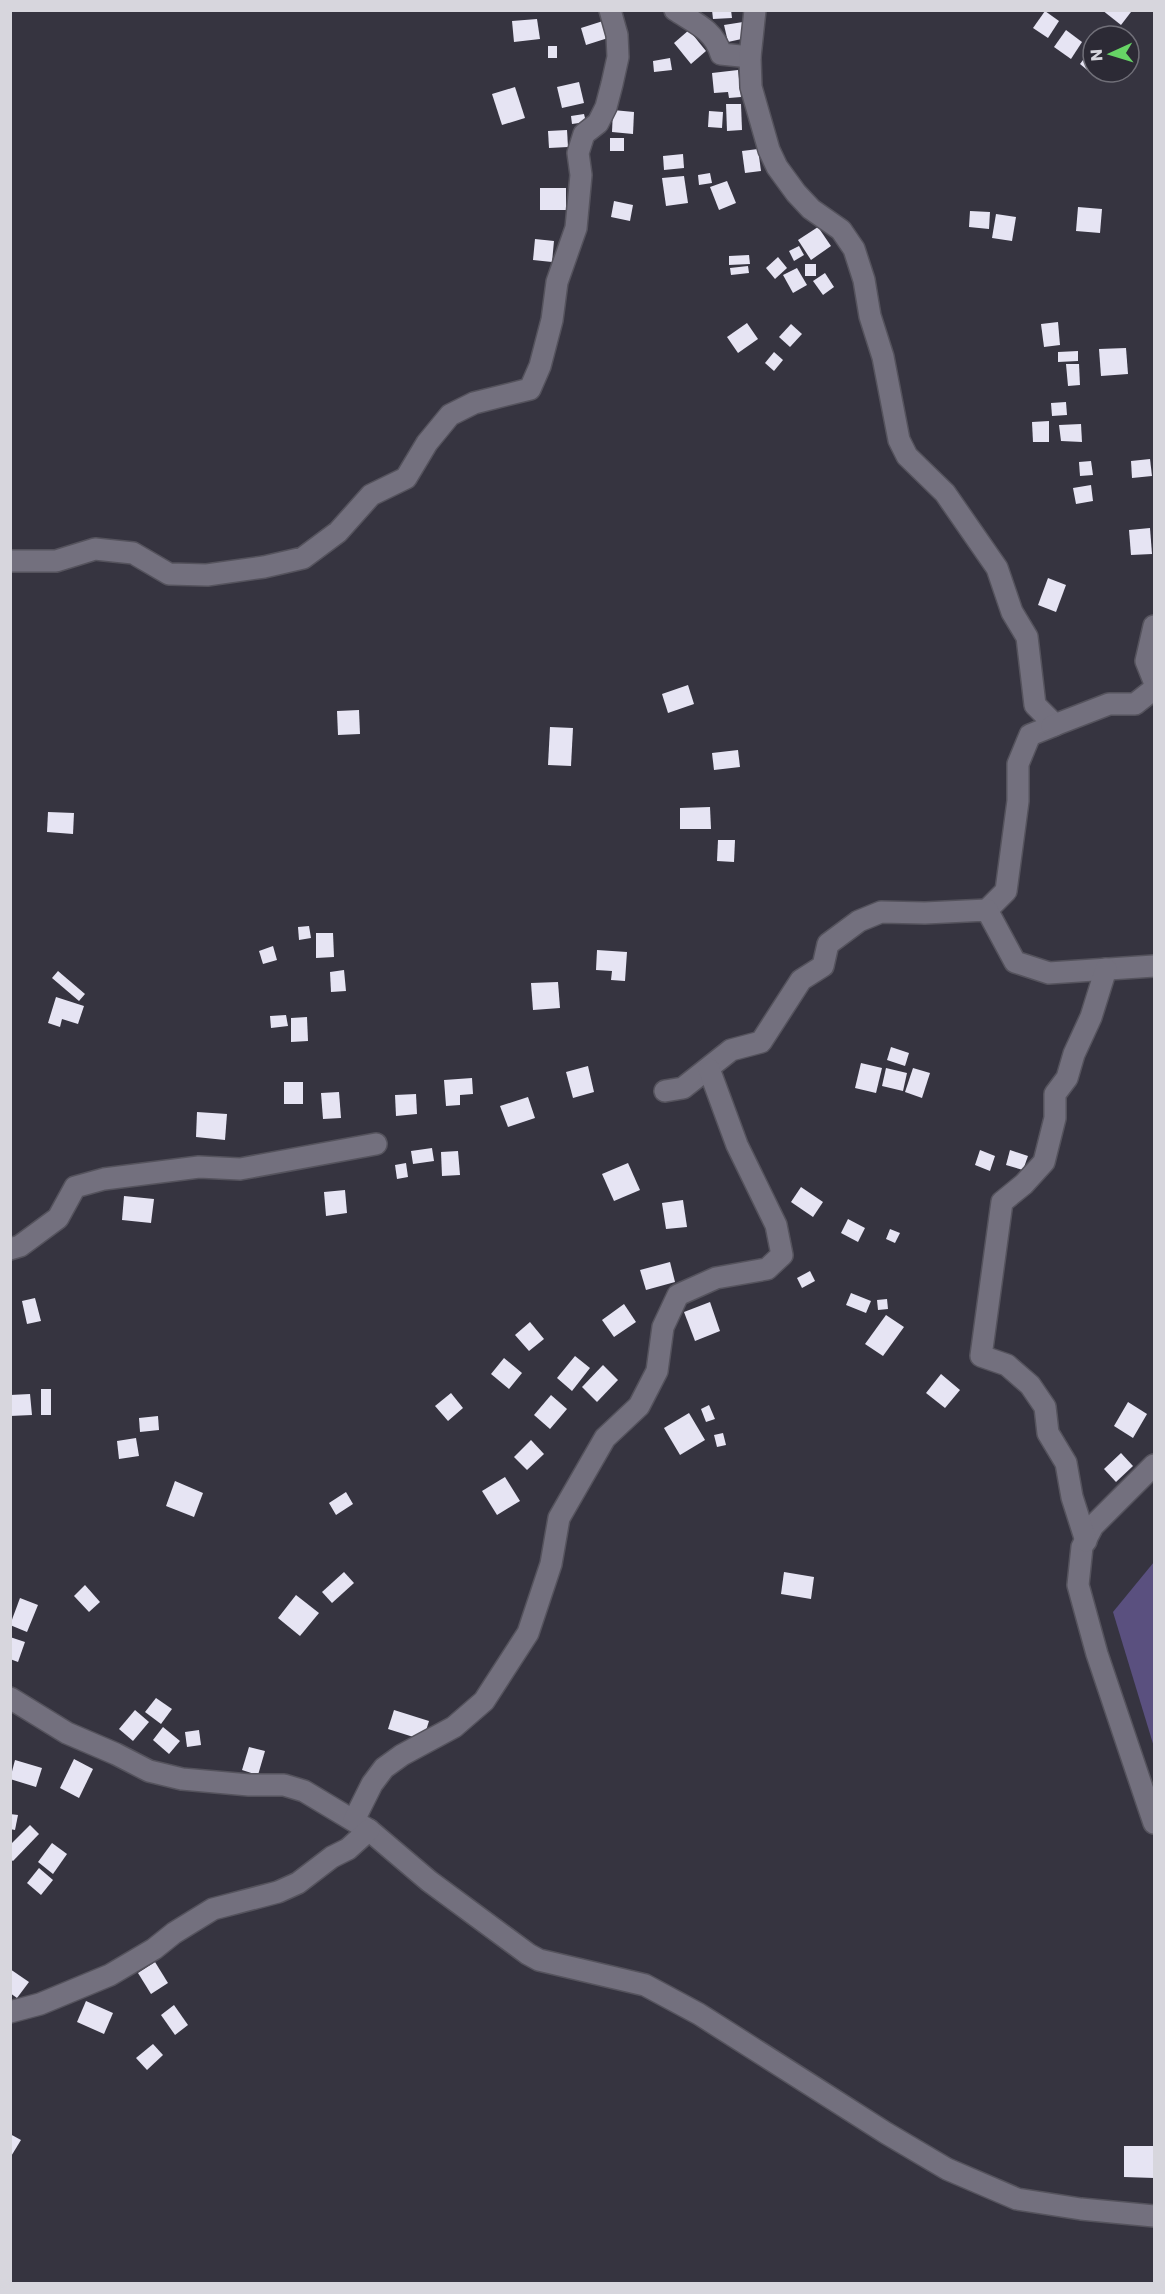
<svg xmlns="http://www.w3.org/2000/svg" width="1165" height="2294" viewBox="0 0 1165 2294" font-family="Poppins,sans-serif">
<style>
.green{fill:#5a507f}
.building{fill:#e6e4f3}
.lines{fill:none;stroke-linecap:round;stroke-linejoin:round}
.minor-casing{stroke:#55535d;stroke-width:24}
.minor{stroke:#73707e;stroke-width:21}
</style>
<rect width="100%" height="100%" fill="#363440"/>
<polygon class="green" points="1154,1562 1154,1747 1113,1612"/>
<g class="building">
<polygon points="712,10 731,10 732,18 713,19"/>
<polygon points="1102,10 1129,10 1131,12 1121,25"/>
<polygon points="1045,11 1059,21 1048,38 1033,28"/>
<polygon points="537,19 540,39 514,42 512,21"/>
<polygon points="603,21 608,38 586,45 581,28"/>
<polygon points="743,22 746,38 728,42 724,25"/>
<polygon points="689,30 706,51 691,64 674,43"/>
<polygon points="1066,30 1082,42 1071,59 1054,47"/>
<rect x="548" y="46" width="9" height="12"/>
<polygon points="1089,52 1093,55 1092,74 1080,64"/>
<polygon points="670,58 672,70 654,72 653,61"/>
<polygon points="738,70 741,97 729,98 728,92 714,93 712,73"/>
<polygon points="579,82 584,103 562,108 557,87"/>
<polygon points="515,87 525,118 502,125 492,94"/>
<polygon points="726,104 741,104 742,130 727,131"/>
<polygon points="613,110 634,112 633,134 612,132"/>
<polygon points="709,111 723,112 722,128 708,127"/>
<polygon points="584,114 586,122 572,124 571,116"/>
<polygon points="567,130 568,147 549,148 548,131"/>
<rect x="610" y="138" width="14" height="13"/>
<polygon points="758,149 761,171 745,173 742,151"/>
<polygon points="683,154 684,168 664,170 663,156"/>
<polygon points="710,173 712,183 699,185 698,175"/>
<polygon points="684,176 688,203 666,206 662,178"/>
<polygon points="727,181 736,203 719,210 710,187"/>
<rect x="540" y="188" width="26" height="22"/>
<polygon points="614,201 633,205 630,221 611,217"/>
<polygon points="1078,207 1102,209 1100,233 1076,231"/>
<polygon points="970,211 990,212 989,229 969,227"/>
<polygon points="996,214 1016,217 1012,241 992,238"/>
<polygon points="818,227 831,246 811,260 798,240"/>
<polygon points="535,239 554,241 552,262 533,260"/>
<polygon points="799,246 804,255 794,261 789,251"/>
<polygon points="749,255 750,264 729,265 729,256"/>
<polygon points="778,257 787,268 775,279 766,268"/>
<rect x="805" y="264" width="11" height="12"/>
<polygon points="748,266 749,273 731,275 730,268"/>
<polygon points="797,268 807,285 793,293 783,275"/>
<polygon points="825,273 834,287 823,295 813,281"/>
<polygon points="1058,322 1060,345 1044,347 1041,324"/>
<polygon points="747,323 758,339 738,353 727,337"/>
<polygon points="791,324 802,334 790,347 779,337"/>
<polygon points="1126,348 1128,374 1101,376 1099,349"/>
<polygon points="1078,351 1078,361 1058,362 1058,352"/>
<polygon points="774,352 783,360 774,371 765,363"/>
<polygon points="1066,364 1079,364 1080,385 1068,386"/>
<polygon points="1066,402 1067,415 1052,416 1051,403"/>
<polygon points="1049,421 1049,442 1033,442 1032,422"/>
<polygon points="1081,424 1082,442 1061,441 1059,425"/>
<polygon points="1150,459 1152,476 1132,478 1131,461"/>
<polygon points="1091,461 1093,475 1080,476 1079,462"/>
<polygon points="1091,485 1093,501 1076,504 1073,488"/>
<polygon points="1150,528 1152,554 1131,555 1129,530"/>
<polygon points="1048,578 1066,585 1056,612 1038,605"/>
<polygon points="688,685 694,704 668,713 662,694"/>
<polygon points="359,710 360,734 338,735 337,711"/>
<polygon points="550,727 573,728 571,766 548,765"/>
<polygon points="738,750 740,767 714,770 712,753"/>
<polygon points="710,807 711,829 680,829 680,808"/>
<polygon points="48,812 74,813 73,834 47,832"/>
<polygon points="718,840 735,840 734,862 717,861"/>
<polygon points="309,926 311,938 299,940 298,927"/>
<polygon points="316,933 333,933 334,957 316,958"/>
<polygon points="273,946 277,960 263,964 259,951"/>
<polygon points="597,950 627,952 625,981 611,980 612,971 596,970"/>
<polygon points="344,970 346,991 331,992 330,972"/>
<polygon points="58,971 85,994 79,1001 52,978"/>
<polygon points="558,982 560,1008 533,1010 531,983"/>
<polygon points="56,997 84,1006 78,1024 62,1019 60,1027 48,1023"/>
<polygon points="286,1015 288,1026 271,1028 270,1016"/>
<polygon points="307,1017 308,1041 291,1042 291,1018"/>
<polygon points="891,1047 909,1053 905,1066 887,1060"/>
<polygon points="861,1063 882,1068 876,1093 855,1088"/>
<polygon points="588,1066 594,1092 573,1098 566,1072"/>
<polygon points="886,1068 907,1073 903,1091 882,1086"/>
<polygon points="913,1068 930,1073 922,1098 905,1092"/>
<polygon points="472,1078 473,1094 460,1095 460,1105 446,1106 444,1080"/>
<rect x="284" y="1082" width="19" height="22"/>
<polygon points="339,1092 341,1118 323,1119 321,1093"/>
<polygon points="416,1094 417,1114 396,1116 395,1095"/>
<polygon points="528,1097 535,1118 508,1127 500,1106"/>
<polygon points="197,1112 227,1114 225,1140 196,1137"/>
<polygon points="432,1148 434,1161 413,1164 411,1151"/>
<polygon points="980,1150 995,1156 990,1171 975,1165"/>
<polygon points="1010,1150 1028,1156 1023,1170 1006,1165"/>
<polygon points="458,1151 460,1175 442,1176 441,1152"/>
<polygon points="406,1163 408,1177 397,1179 395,1165"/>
<polygon points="628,1163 640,1190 614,1201 602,1174"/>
<polygon points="801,1187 823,1202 813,1217 791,1202"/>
<polygon points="345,1190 347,1213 326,1216 324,1192"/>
<polygon points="124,1196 154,1199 151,1223 122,1220"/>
<polygon points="683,1200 687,1227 666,1229 662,1203"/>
<polygon points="848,1219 865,1228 858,1242 841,1233"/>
<polygon points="890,1229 900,1233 895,1243 886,1239"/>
<polygon points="670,1262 675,1282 646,1290 640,1270"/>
<polygon points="810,1271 815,1281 802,1288 797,1278"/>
<polygon points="851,1293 871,1301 866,1313 846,1305"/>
<polygon points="35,1298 41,1321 27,1324 22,1301"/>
<polygon points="887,1299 888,1309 878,1310 877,1300"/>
<polygon points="710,1302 720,1331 695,1341 684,1312"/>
<polygon points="624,1304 636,1322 614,1337 602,1320"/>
<polygon points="886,1315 904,1327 883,1356 865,1344"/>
<polygon points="530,1322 544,1339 529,1351 515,1335"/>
<polygon points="575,1356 590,1368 572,1391 557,1378"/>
<polygon points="504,1358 522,1373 509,1389 491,1374"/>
<polygon points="603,1365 618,1380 597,1402 582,1387"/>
<polygon points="941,1374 960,1390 945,1408 926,1393"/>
<rect x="41" y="1389" width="10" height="26"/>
<polygon points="451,1393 463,1408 448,1421 435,1406"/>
<polygon points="30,1394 32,1415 10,1416 10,1395"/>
<polygon points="551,1395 567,1409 550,1429 534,1415"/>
<polygon points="1128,1402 1147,1414 1133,1438 1114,1426"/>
<polygon points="709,1405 715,1419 706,1422 701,1409"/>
<polygon points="689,1413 705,1440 680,1455 664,1428"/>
<polygon points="158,1416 159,1430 140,1432 139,1418"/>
<polygon points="723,1433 726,1445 717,1447 714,1435"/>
<polygon points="136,1438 139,1456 119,1459 117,1441"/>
<polygon points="531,1440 544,1454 527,1470 514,1457"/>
<polygon points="1121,1453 1133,1466 1116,1482 1104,1469"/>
<polygon points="505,1477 520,1501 497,1515 482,1491"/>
<polygon points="175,1481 203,1493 194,1517 166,1506"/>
<polygon points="346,1492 353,1504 336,1515 329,1503"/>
<polygon points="344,1572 354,1583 332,1603 322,1592"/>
<polygon points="784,1572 814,1577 811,1599 781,1594"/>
<polygon points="85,1585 100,1602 89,1612 74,1596"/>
<polygon points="296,1595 319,1613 300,1636 278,1618"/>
<polygon points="20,1598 38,1605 27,1632 10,1625"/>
<polygon points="10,1637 25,1642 18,1662 10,1659"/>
<polygon points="156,1698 172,1709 161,1724 145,1712"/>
<polygon points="135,1710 149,1722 133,1741 119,1729"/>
<polygon points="394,1710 429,1721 423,1740 388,1729"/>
<polygon points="163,1727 180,1741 169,1754 153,1740"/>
<polygon points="199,1730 201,1745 187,1747 185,1732"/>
<polygon points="249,1747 265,1751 258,1775 242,1770"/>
<polygon points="74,1759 93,1769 79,1798 60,1788"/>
<polygon points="15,1760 42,1768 36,1787 10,1779"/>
<polygon points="10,1814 18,1815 15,1830 10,1829"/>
<polygon points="30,1825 39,1834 13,1861 10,1859 10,1845"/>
<polygon points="52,1843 67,1854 53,1874 38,1862"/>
<polygon points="39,1868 53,1880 41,1895 27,1883"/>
<polygon points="155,1962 168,1983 151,1994 138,1973"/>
<polygon points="10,1969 29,1982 17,1998 10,1993"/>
<polygon points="86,2001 113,2013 104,2034 77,2022"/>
<polygon points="174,2005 188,2025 175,2035 161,2015"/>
<polygon points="153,2044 163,2055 147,2070 136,2058"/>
<polygon points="10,2134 21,2140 10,2158"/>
<polygon points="1124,2146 1154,2146 1154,2178 1124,2177"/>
</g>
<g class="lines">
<defs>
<g id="minor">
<path d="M675,10c20,13 39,20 46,44l29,3"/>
<polyline points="755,10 750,57 751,87 769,150 777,167 796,193 811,209 841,230 854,249 864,280 870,316 883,357 899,440 907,456 945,493 997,568 1012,612 1027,637 1035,705 1055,725 1030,735 1018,764 1018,801 1006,891 987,910"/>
<polyline points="10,561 56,561 95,549 133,553 169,574 207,575 264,567 303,558 338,532 371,495 406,478 427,443 450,415 474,403 530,389 540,366 552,320 557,282 576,228 581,175 578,153 584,134 598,123 606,107 612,84 618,57 617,35 610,10"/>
<polyline points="1154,626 1146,661 1154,681"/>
<polyline points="1052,726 1109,704 1135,704 1154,689"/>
<polyline points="665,1091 683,1088 731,1050 761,1042 801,980 823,966 828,944 859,921 881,912 925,913 987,910 1015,962 1049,973 1154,966"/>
<polyline points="10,1249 20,1246 58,1218 75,1187 104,1179 199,1167 240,1169 376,1144"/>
<polyline points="1154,1465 1093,1526 1082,1547 1078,1585 1097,1654 1154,1823"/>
<polyline points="1086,1541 1072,1497 1066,1463 1048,1433 1045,1407 1030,1385 1007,1365 981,1356 1002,1202 1024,1184 1044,1162 1055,1118 1055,1094 1067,1078 1074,1054 1091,1017 1106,969"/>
<polyline points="10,1698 67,1733 116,1754 149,1771 182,1779 249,1785 284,1785 304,1791 369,1830 429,1881 528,1954 539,1960 645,1985 699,2014 886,2133 947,2169 1017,2199 1081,2209 1154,2216"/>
<polyline points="354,1820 372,1784 384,1768 402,1755 454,1727 484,1701 528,1633 551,1564 559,1518 605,1438 639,1406 657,1371 663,1327 678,1295 716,1278 767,1269 782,1255 776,1225 737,1145 709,1069"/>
<polyline points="10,2012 40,2004 110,1975 154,1949 174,1933 213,1909 278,1892 298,1883 332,1857 348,1849 369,1830"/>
</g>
</defs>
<use href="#minor" class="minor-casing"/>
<use href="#minor" class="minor"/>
</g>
<rect width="1165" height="2294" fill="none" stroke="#d7d6dd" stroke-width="24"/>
<g transform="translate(1111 54) rotate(266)"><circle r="28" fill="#2c2a35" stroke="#706f78" stroke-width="1.5"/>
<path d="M0-4.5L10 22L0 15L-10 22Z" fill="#67d466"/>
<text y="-9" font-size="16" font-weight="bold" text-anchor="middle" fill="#d7d6dd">N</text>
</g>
</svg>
